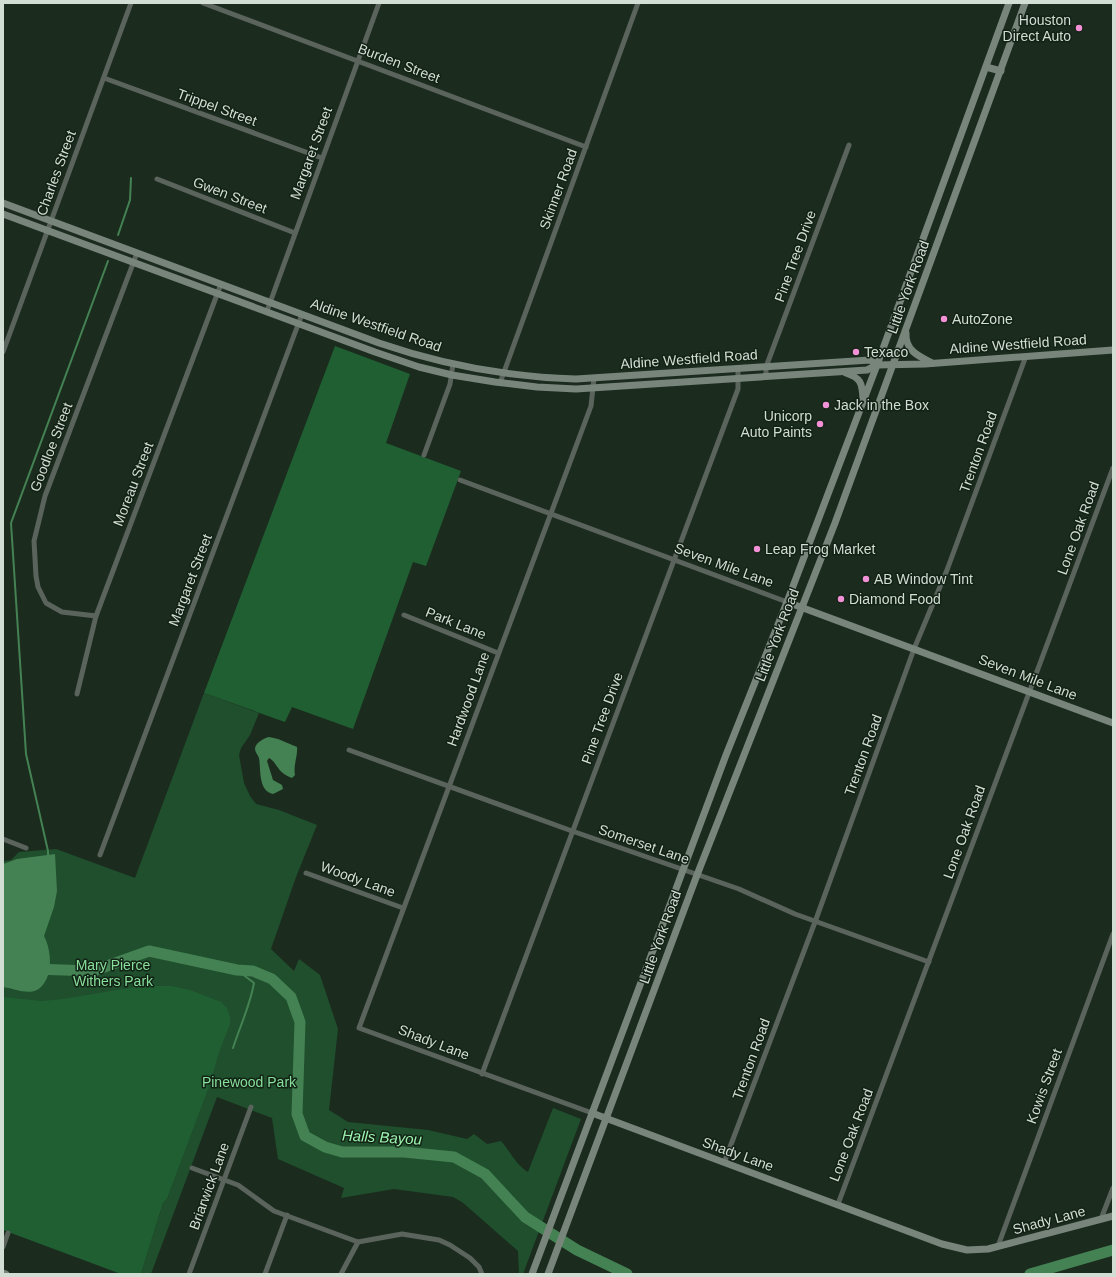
<svg xmlns="http://www.w3.org/2000/svg" width="1116" height="1277" viewBox="0 0 1116 1277" font-family="Helvetica,sans-serif">
<style>
.green{fill:#1f4f2c}
.forest{fill:#205f32}
.water{fill:#448253}
.lines{fill:none;stroke-linecap:round;stroke-linejoin:round}
.stream{stroke:#448253;stroke-width:2}
.river{stroke:#448253;stroke-width:11}
.street{stroke:#5b635d;stroke-width:5}
.secondary{stroke:#78857b;stroke-width:7}
.poi-dot{fill:#f391d6;stroke:#122215;stroke-width:1.5}
.labels{text-anchor:middle;dominant-baseline:central;stroke-width:3;stroke-linejoin:round;paint-order:stroke}
.poi-label{font-size:14px;fill:#d2ddd4;stroke:#122215;text-anchor:start}
.street-label{font-size:14px;fill:#d2ddd4;stroke:#122215}
.park-label{font-size:14px;fill:#88de9b;stroke:#122215}
.water-label{font-size:15px;font-style:italic;fill:#9df4b0;stroke:#122215}
</style>
<rect width="100%" height="100%" fill="#1b2c1f"/>
<path class="green" d="M204,693l55,20 -9,22 -9,13 -2,7 5,28 6,13 6,8 23,6 38,15 -21,52 -25,72 23,22 5,-12 21,16 18,54 -9,81 19,12 80,8 39,9 7,-5 13,10 14,-3c9,10 15,24 27,31l25,-64 28,11 -58,155h-4l-1,-23 -56,-49 -9,-5 -59,-8 -53,9 3,-10 -66,-29 -6,-41 -55,-21 -66,177h-10l22,-71 4,-4 33,-90 -197,-73v-175l8,-1 8,-8 37,-3 79,29z"/>
<g class="forest">
<polygon points="335,346 410,374 386,443 461,471 426,566 413,562 353,729 292,707 285,722 204,693"/>
<polygon points="141,986 171,986 190,990 221,1002 227,1008 230,1017 230,1024 218,1055 211,1081 167,1199 163,1203 141,1274 121,1274 3,1230 3,997 42,1001 63,999"/>
</g>
<g class="water">
<path d="M269,737l9,2 19,8c1,9 -4,18 -2,28l-3,3c-16,-6 -14,-15 -23,-20l-2,3 6,19 9,5 1,4 -10,5c-15,-3 -12,-25 -14,-36 -1,-3 -4,-6 -4,-9 0,-6 9,-11 14,-12z"/>
<path d="M55,854l2,37 -3,16 -10,29c8,15 10,44 -7,54 -9,5 -25,-2 -34,-3v-123l14,-5z"/>
</g>
<g class="lines">
<g class="stream">
<polyline points="118,235 130,200 131,178"/>
<polyline points="48,858 48,851 26,754 11,523 108,261"/>
<path d="M233,1048c7,-22 17,-42 21,-65l-17,-13"/>
</g>
<g class="river">
<polyline points="3,968 93,971 149,951 237,970 253,971 272,979 291,997 300,1022 297,1114 305,1136 325,1147 342,1152 404,1152 454,1157 485,1174 525,1217 577,1250 627,1274"/>
<polyline points="1030,1274 1113,1250"/>
</g>
<g class="street">
<polyline points="203,3 586,147"/>
<polyline points="104,78 322,158"/>
<polyline points="157,179 295,233"/>
<polyline points="267,311 379,3"/>
<polyline points="3,352 131,3"/>
<polyline points="766,377 766,367 849,145"/>
<polyline points="500,383 638,3"/>
<polyline points="424,455 450,384 453,364"/>
<polyline points="460,480 787,602"/>
<polyline points="404,615 498,653"/>
<polyline points="96,616 62,612 46,603 38,587 36,576 34,541 45,496 137,253"/>
<polyline points="77,694 96,616 221,284"/>
<polyline points="349,750 572,831 739,889 795,914 929,962"/>
<polyline points="3,839 26,848"/>
<polyline points="100,855 302,314"/>
<polyline points="306,873 403,908"/>
<polyline points="482,1074 738,389 738,369"/>
<polyline points="592,1113 359,1028 591,406 594,378"/>
<polyline points="724,1163 815,922 914,649 947,570 1026,356"/>
<polyline points="192,1168 238,1185 274,1211 358,1242 402,1234 439,1240 450,1245 470,1258 479,1267 482,1274"/>
<polyline points="838,1204 1113,468"/>
<polyline points="1101,1219 1113,1188"/>
<polyline points="998,1246 1113,934"/>
<polyline points="3,1247 8,1233"/>
<polyline points="189,1274 251,1107"/>
<polyline points="265,1274 287,1215"/>
<polyline points="341,1274 358,1242"/>
</g>
<g class="secondary">
<polyline points="986,67 1001,71"/>
<path d="M3,203l376,140c64,22 129,34 197,36l294,-19 7,5"/>
<polyline points="3,214 375,352 419,367 452,375 495,382 537,387 576,389 867,370 877,365 925,364 1113,350"/>
<path d="M906,333c-1,17 12,23 26,30"/>
<path d="M846,373c15,5 16,10 17,25"/>
<polyline points="787,602 1113,723"/>
<polyline points="592,1113 942,1244 967,1250 988,1249 1113,1216"/>
<polyline points="3,1273 6,1274"/>
<polyline points="532,1274 726,755 787,602 877,365 1009,3"/>
<polyline points="548,1274 697,875 835,523 1025,3"/>
</g>
</g>
<g class="poi-dot">
<circle cx="1079" cy="28" r="4"/>
<circle cx="944" cy="319" r="4"/>
<circle cx="856" cy="352" r="4"/>
<circle cx="826" cy="405" r="4"/>
<circle cx="820" cy="424" r="4"/>
<circle cx="757" cy="549" r="4"/>
<circle cx="866" cy="579" r="4"/>
<circle cx="841" cy="599" r="4"/>
</g>
<g class="labels">
<g class="poi-label">
<text x="1071" y="20" text-anchor="end">Houston<tspan x="1071" dy="16">Direct Auto</tspan></text>
<text x="952" y="319">AutoZone</text>
<text x="864" y="352">Texaco</text>
<text x="834" y="405">Jack in the Box</text>
<text x="812" y="416" text-anchor="end">Unicorp<tspan x="812" dy="16">Auto Paints</tspan></text>
<text x="765" y="549">Leap Frog Market</text>
<text x="874" y="579">AB Window Tint</text>
<text x="849" y="599">Diamond Food</text>
</g>
<g class="street-label">
<text transform="translate(399 63) rotate(21)">Burden Street</text>
<text transform="translate(217 107) rotate(20)">Trippel Street</text>
<text transform="translate(311 153) rotate(-70)">Margaret Street</text>
<text transform="translate(56 173) rotate(-70)">Charles Street</text>
<text transform="translate(558 189) rotate(-70)">Skinner Road</text>
<text transform="translate(230 195) rotate(21)">Gwen Street</text>
<text transform="translate(795 256) rotate(-70)">Pine Tree Drive</text>
<text transform="translate(908 287) rotate(-70)">Little York Road</text>
<text transform="translate(376 325) rotate(19)">Aldine Westfield Road</text>
<text transform="translate(1018 344) rotate(-4)">Aldine Westfield Road</text>
<text transform="translate(689 359) rotate(-4)">Aldine Westfield Road</text>
<text transform="translate(51 447) rotate(-69)">Goodloe Street</text>
<text transform="translate(978 452) rotate(-70)">Trenton Road</text>
<text transform="translate(133 484) rotate(-69)">Moreau Street</text>
<text transform="translate(1078 528) rotate(-70)">Lone Oak Road</text>
<text transform="translate(724 565) rotate(20)">Seven Mile Lane</text>
<text transform="translate(190 580) rotate(-69)">Margaret Street</text>
<text transform="translate(456 623) rotate(22)">Park Lane</text>
<text transform="translate(777 635) rotate(-69)">Little York Road</text>
<text transform="translate(1028 677) rotate(21)">Seven Mile Lane</text>
<text transform="translate(468 699) rotate(-70)">Hardwood Lane</text>
<text transform="translate(602 718) rotate(-70)">Pine Tree Drive</text>
<text transform="translate(863 755) rotate(-70)">Trenton Road</text>
<text transform="translate(964 832) rotate(-70)">Lone Oak Road</text>
<text transform="translate(644 844) rotate(19)">Somerset Lane</text>
<text transform="translate(358 879) rotate(20)">Woody Lane</text>
<text transform="translate(660 937) rotate(-70)">Little York Road</text>
<text transform="translate(434 1042) rotate(21)">Shady Lane</text>
<text transform="translate(751 1059) rotate(-70)">Trenton Road</text>
<text transform="translate(1044 1086) rotate(-70)">Kowis Street</text>
<text transform="translate(851 1135) rotate(-69)">Lone Oak Road</text>
<text transform="translate(738 1154) rotate(20)">Shady Lane</text>
<text transform="translate(209 1186) rotate(-70)">Briarwick Lane</text>
<text transform="translate(1049 1220) rotate(-15)">Shady Lane</text>
</g>
<g class="park-label">
<text x="113" y="965">Mary Pierce<tspan x="113" dy="16">Withers Park</tspan></text>
<text x="249" y="1082">Pinewood Park</text>
</g>
<g class="water-label">
<text transform="translate(382 1137) rotate(3)">Halls Bayou</text>
</g>
</g>
<rect width="1116" height="1277" fill="none" stroke="#d2ddd4" stroke-width="8"/>
</svg>
